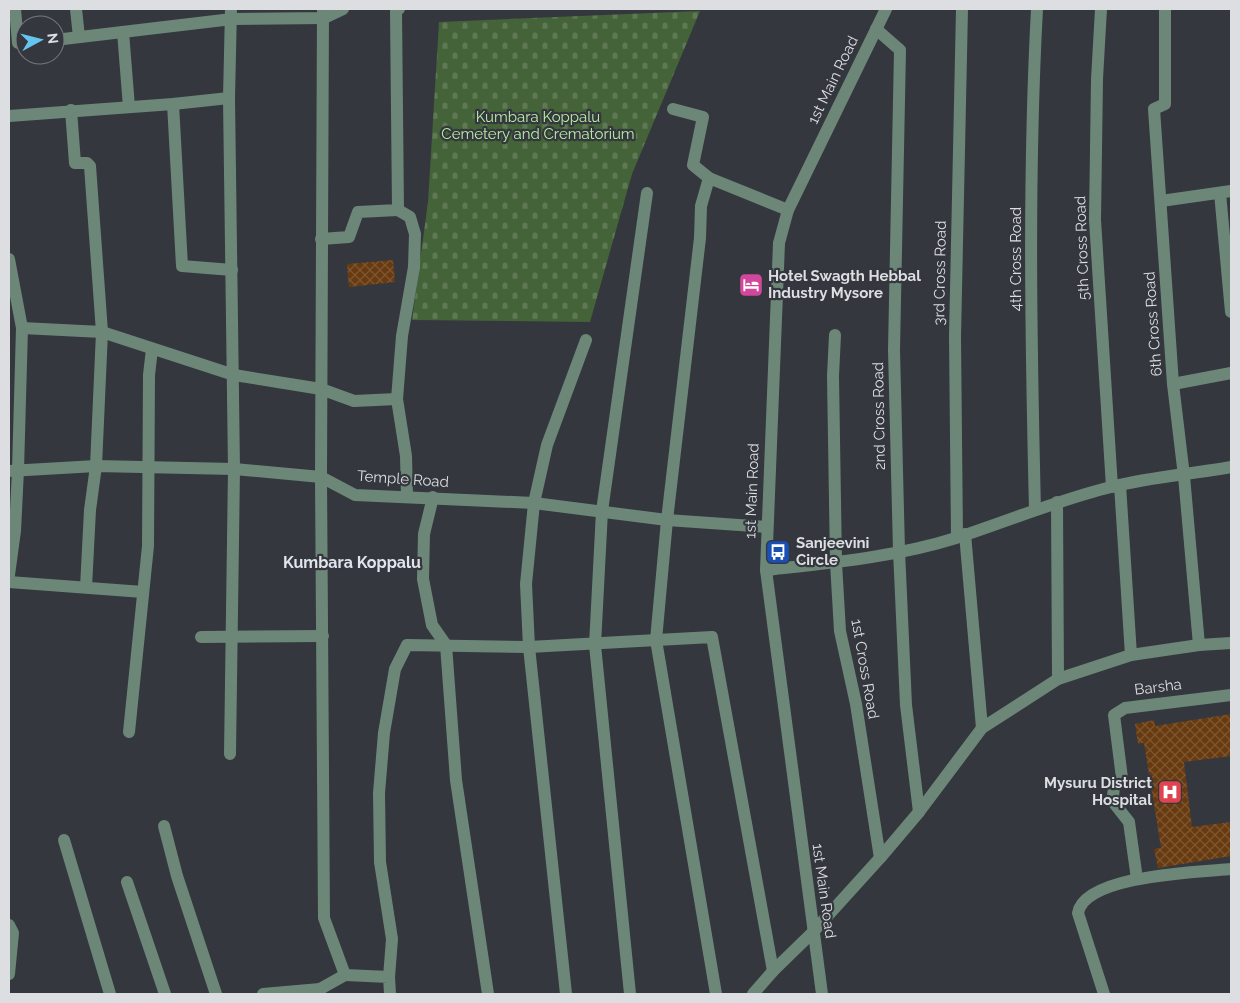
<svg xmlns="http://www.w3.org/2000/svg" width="1240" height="1003" viewBox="0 0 1240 1003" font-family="Raleway,sans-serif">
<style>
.cemetery{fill:url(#cemetery-stones)}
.building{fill:url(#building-cross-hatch)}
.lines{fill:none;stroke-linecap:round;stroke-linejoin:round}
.minor{stroke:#6c8778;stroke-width:12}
.labels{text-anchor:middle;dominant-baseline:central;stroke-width:4.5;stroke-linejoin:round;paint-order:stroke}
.street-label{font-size:15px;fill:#dcdee2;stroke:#34373d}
.park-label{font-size:15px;fill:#b8eea3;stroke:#34373d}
.poi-label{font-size:15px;font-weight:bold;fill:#dcdee2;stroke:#34373d;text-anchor:start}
.neighbourhood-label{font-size:16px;font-weight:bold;fill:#e0e4ed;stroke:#34373d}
</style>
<defs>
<pattern id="cemetery-stones" width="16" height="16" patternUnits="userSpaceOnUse" patternTransform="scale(1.25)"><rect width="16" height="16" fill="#446338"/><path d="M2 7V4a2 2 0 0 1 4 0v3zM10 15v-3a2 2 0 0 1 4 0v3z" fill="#5e7954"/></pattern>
<pattern id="building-cross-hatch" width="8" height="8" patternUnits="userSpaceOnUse" patternTransform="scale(1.25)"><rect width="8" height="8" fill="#683a10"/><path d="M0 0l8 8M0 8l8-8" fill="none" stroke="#7d5632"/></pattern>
</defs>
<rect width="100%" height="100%" fill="#34373d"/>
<polygon class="cemetery" points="700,11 632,174 590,322 412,320 428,202 439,22"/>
<g class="building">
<polygon points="393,260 395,282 349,287 347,264"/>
<polygon points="1231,714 1231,756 1184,762 1192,827 1231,822 1231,856 1158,868 1154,849 1161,848 1144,743 1138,744 1135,724 1154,720 1155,726"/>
</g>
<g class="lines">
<g class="minor">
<polyline points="15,9 18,43"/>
<polyline points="76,9 79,37"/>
<polyline points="323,9 321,477 324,918 345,975 389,977 390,994"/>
<polyline points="1101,9 1097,79 1095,220 1112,487"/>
<polyline points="1165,9 1165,104 1154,109 1173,384 1184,476 1199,645"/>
<polyline points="876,29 900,50 894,350 899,551 906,705 919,812"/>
<polyline points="123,32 129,107"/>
<polyline points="55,40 232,19 324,18 343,9"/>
<polyline points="173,104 182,266 232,270"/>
<polyline points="673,109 703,117 693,165 709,178"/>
<polyline points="71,110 75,163 87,163 90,166 102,332 96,466 90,510 86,587"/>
<polyline points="9,116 173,104 229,98"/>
<polyline points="1220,193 1231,312"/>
<polyline points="1161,201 1231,191"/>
<polyline points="398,210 410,217 415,234 414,267 402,336 397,399 406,456 407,496"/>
<polyline points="321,239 349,237 358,212 398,210 396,11 399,9"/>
<polyline points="9,259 22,328 18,470 15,531 9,575"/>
<polyline points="22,328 102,332 234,375 321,389 354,401 397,399"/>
<polyline points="835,335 833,376 836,563 840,631 856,704 880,858"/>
<polyline points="1173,384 1231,373"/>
<polyline points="9,471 96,466 234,469 321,477 355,495 534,503 667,520 767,527"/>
<polyline points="1120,485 1131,655"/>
<polyline points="433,497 424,534 423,579 432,625 446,645 456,780 488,994"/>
<polyline points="1057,502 1058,679"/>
<path d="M1035,510c-4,-167 -7,-335 2,-501"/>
<polyline points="965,534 982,728"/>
<polyline points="957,537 955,337 962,9"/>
<path d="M766,570c63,-7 130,-13 190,-32 52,-17 102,-38 155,-51 39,-10 81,-13 120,-20"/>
<polyline points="9,582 143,592"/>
<polyline points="201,637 323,636"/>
<polyline points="129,732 148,546 149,375 152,349"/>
<polyline points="230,754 234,469 229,98 231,9"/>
<polyline points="164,826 177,876 216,994"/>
<polyline points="64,840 110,994"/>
<polyline points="1137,879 1129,822 1114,803 1113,796 1114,787 1122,778 1114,715 1125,708 1231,695"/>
<polyline points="127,882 165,994"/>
<polyline points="9,925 13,933 9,974"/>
<polyline points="389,977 392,939 380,862 379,793 384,733 395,669 407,645 529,647 712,637 773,971"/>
<polyline points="263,994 320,989"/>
<polyline points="320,994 320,989 345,975"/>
<polyline points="566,994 529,647 526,584 534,503 547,445 586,340"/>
<polyline points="630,994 595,645 602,511 647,193"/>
<polyline points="716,994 656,640 667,520 700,238 701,206 709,178 788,210"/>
<polyline points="753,994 773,971 813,932 880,858 919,812 982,728 1058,679 1131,655 1199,645 1231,643"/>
<polyline points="822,994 766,570 779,243 788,210 886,9"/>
<path d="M1104,994l-26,-81c7,-38 121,-41 153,-44"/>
</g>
</g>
<defs>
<symbol id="hotel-square" viewBox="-11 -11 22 22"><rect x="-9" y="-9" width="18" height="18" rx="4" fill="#d1479c" stroke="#34373d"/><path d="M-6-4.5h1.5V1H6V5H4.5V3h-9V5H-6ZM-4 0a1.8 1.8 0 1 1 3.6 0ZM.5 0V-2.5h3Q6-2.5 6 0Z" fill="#fff"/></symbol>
<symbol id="bus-square" viewBox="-11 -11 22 22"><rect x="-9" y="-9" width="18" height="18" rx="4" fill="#1a4fb4" stroke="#34373d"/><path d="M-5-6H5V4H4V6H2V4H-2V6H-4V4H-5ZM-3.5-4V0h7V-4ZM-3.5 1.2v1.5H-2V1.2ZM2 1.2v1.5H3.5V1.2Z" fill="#fff"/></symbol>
<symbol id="hospital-square" viewBox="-11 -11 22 22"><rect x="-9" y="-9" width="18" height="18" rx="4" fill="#e0444e" stroke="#34373d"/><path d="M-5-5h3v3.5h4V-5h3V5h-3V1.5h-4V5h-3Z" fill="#fff"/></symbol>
</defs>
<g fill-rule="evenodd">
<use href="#hotel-square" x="737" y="271" width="28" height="28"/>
<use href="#bus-square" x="764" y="538" width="28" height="28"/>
<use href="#hospital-square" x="1156" y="778" width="28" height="28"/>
</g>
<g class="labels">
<g class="street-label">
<text transform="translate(833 80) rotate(-64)">1st Main Road</text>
<text transform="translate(1082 248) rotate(-92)">5th Cross Road</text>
<text transform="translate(1016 259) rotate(-90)">4th Cross Road</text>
<text transform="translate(940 273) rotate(-89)">3rd Cross Road</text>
<text transform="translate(1153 324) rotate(-94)">6th Cross Road</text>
<text transform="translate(879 416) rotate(-91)">2nd Cross Road</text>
<text transform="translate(403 479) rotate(4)">Temple Road</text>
<text transform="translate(752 491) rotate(-88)">1st Main Road</text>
<text transform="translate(865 669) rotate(80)">1st Cross Road</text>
<text transform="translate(1158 687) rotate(-7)">Barsha</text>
<text transform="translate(824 891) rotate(82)">1st Main Road</text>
</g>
<g class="park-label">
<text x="538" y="117">Kumbara Koppalu<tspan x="538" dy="17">Cemetery and Crematorium</tspan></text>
</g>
<g class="poi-label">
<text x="768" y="276">Hotel Swagth Hebbal<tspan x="768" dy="17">Industry Mysore</tspan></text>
<text x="796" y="543">Sanjeevini<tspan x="796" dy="17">Circle</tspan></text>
<text x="1152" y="783" text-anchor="end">Mysuru District<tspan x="1152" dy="17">Hospital</tspan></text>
</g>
<g class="neighbourhood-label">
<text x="352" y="562">Kumbara Koppalu</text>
</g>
</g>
<rect width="1240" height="1003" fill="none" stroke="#dcdee2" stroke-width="20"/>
<g transform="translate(40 40) rotate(83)"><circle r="24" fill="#34373d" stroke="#777a7f"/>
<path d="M0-4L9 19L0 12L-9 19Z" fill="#65c5ee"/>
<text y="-8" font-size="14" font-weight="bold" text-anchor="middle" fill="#dcdee2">N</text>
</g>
</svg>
